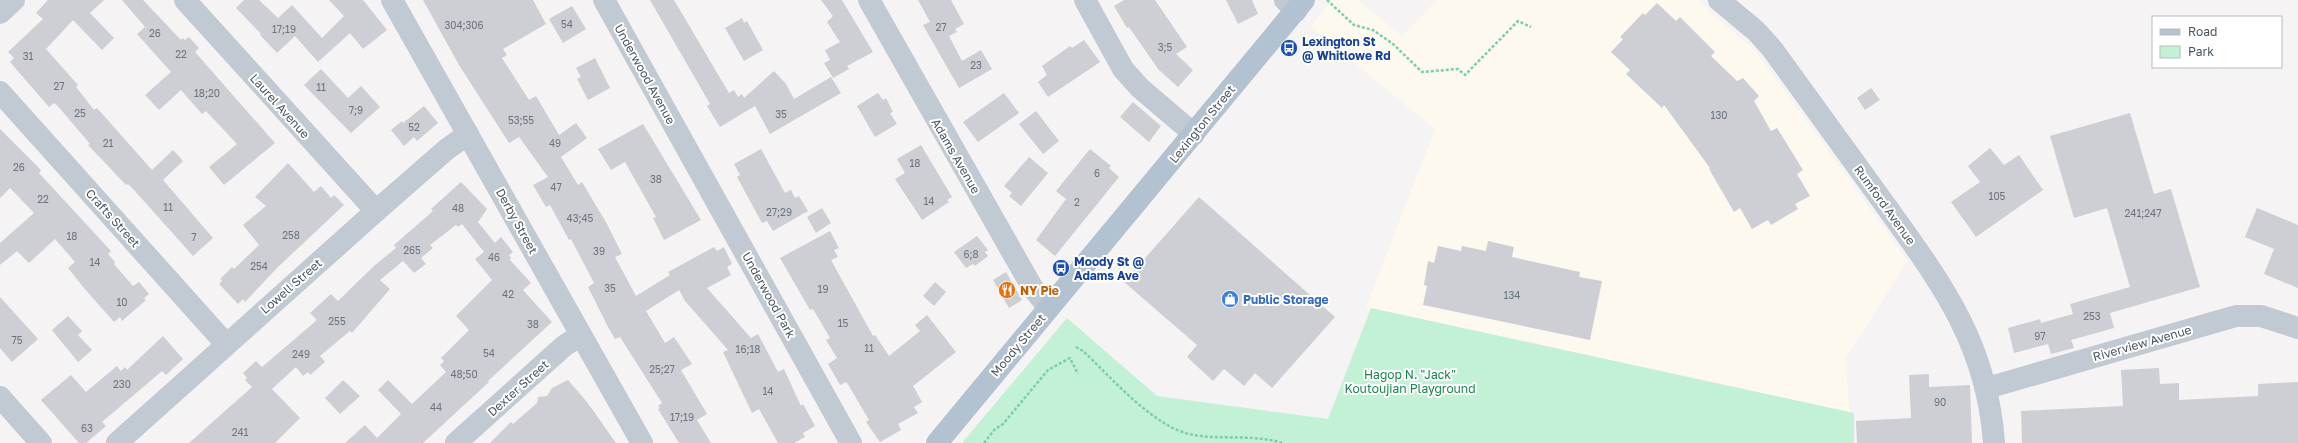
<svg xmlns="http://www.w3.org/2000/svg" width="2298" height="443" viewBox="0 0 2298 443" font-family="'Golos Text',sans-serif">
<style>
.commercial{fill:#fdf9ef}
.green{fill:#c3f1d5}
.building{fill:#cdcfd5}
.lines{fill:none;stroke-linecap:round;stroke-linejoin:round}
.path{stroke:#7ad0a6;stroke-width:2.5;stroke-dasharray:3 2;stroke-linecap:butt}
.minor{stroke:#c1cad2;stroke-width:22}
.major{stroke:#b3c2d1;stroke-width:22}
.labels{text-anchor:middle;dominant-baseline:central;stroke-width:4;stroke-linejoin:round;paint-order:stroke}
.number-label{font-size:10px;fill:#6b747e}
.transit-label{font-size:12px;font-weight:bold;fill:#164399;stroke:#fff;text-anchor:start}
.street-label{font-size:12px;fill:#4a5661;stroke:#fff}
.food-label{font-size:12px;font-weight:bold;fill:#c56008;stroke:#fff;text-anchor:start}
.shop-label{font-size:12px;font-weight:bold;fill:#366cbe;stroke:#fff;text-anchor:start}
.park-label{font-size:12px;fill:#17864f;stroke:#fff}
</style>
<rect width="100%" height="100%" fill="#f5f3f3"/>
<polygon class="commercial" points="1332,0 1358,0 1402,36 1437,0 1699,0 1713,15 1755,50 1908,261 1845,359 1850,412 1366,307 1435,129 1310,27"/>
<polygon class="green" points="1371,308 1854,413 1854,443 962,443 1067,318 1157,396 1328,419"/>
<g class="building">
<polygon points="48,0 104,0 90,13 114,38 102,50 73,20 46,49 78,85 76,87 94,110 97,108 152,170 173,150 183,161 163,180 213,238 193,256 135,191 128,184 126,185 88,145 90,144 57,105 54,103 49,107 10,62 14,58 8,52 43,19 36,13"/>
<polygon points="122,0 143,0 181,40 183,38 185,40 189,37 199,48 195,52 275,143 224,185 209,167 237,144 206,111 202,114 181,90 159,110 145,95 171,72 137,34 145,27"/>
<polygon points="244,0 259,0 278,18 292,5 322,38 344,16 329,0 363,0 387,30 363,49 350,33 318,62 295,36 277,53 260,35 261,34 236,8"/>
<polygon points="423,0 533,0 546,24 503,49 507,55 502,58 529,100 536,96 559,135 576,123 587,138 561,157 578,185 582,182 607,224 622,254 615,257 636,296 670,275 668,272 714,247 717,251 724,247 732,264 727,267 731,275 707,288 751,338 758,334 778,372 784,369 801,406 803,404 815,426 803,433 805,437 794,443 778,443 759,409 752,413 723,352 728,350 685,301 679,290 646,311 665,343 674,337 692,364 681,370 707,414 697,420 711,443 679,443 658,409 660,408 658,406 662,403 620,337 615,339 608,327 588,287 594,283 571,239 569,240 550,205 546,207 533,185 548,177 519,137 509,143 459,65"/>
<polygon points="650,0 674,0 729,93 734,90 738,97 742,94 744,98 774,71 786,84 794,99 831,77 841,93 770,134 755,106 720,127 707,106 710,104"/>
<polygon points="821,0 842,0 873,52 847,66 849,69 833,78 824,63 830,60 825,50 840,42 827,22 833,16"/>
<polygon points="918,0 951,0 964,24 955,29 957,32 949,36 962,61 981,50 992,69 959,88 923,25 930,22"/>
<polygon points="1124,0 1155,0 1187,47 1176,54 1193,70 1178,87 1158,69 1129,27 1127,28 1114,6"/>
<polygon points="1226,0 1252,0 1258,14 1238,24"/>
<polygon points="1657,3 1676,21 1680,17 1715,52 1711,56 1737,81 1743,78 1759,96 1754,101 1771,131 1777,128 1803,170 1797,174 1810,196 1795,204 1798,209 1771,225 1768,220 1752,229 1740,208 1734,212 1709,169 1710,168 1664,105 1662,108 1626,74 1630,70 1611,52 1623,39 1620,37 1643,13 1645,15"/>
<polygon points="572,6 586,29 563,43 549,19"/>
<polygon points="742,18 744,23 747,21 763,50 744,61 725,28"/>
<polygon points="1084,40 1100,62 1048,97 1038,82 1047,75 1042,66 1070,46 1072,48"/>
<polygon points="595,58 610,88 588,100 577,79 581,77 576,68"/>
<polygon points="321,69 348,98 361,86 380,107 351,133 304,85"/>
<polygon points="1871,88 1880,100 1865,110 1857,98"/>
<polygon points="878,93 883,100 886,98 893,112 890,113 897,124 875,137 857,106"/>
<polygon points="1004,93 1019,113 978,142 963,122"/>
<polygon points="1133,102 1161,126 1149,142 1120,117"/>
<polygon points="424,106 438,123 417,141 414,137 404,146 391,130 402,121 403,123"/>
<polygon points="1036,111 1059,141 1043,154 1019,124"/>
<polygon points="2130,113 2154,194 2171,189 2200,287 2110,313 2114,328 2071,340 2074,348 2051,354 2048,344 2014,353 2008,328 2040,319 2041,323 2073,314 2070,304 2130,287 2107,208 2074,218 2050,136"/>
<polygon points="643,124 701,220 664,240 653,218 656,217 625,162 611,170 598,149"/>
<polygon points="0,129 41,170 39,173 111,251 108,254 115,262 114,264 133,286 139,282 149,294 144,298 146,300 122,321 120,317 114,322 84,288 68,268 75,262 55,239 29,263 17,251 0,265 0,243 34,213 10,188 0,198"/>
<polygon points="921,145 952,197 947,200 949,202 922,220 895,179 905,173 897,159"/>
<polygon points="1990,148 2004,165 2019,155 2043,190 1976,237 1951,202 1980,182 1968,166"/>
<polygon points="761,149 785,193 791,190 795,198 799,196 808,211 773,231 767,221 762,223 737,177 740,175 734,164"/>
<polygon points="1090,149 1111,166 1109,168 1119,177 1055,256 1036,240 1066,199 1056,191"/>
<polygon points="1029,157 1048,173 1021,206 1009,196 1012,193 1004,186"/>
<polygon points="288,163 314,192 321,186 331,198 334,195 344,205 277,268 245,302 243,299 238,304 219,284 222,281 220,279 232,267 234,269 259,245 243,225 266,206 255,197"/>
<polygon points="461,182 487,209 478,222 495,243 501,237 513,252 509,255 511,258 510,260 531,283 523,290 552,322 488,381 489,382 423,443 345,443 365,425 377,438 401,414 378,390 388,380 412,404 446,372 440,365 444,361 441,358 469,330 456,316 492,280 475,259 484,252 462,224 458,227 456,225 430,245 433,248 421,258 426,264 414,273 403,261 380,280 390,289 352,333 350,331 320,356 325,362 310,375 308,372 303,376 296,367 272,389 300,418 275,443 189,443 252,387 245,380 247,378 243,373 256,361 262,367 317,320 310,313 331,294 338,301 375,265 396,248 394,245 433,211 431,209"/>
<polygon points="1199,197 1335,317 1272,388 1255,373 1244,386 1224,369 1213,381 1187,357 1197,345 1124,282"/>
<polygon points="822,208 831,223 816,233 807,217"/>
<polygon points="2257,208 2298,225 2298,288 2264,274 2274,249 2245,237"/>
<polygon points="830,231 839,248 834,250 838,257 831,260 873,336 875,335 889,356 920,331 915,325 927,315 956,352 913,386 922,402 914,407 918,413 898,424 901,430 880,442 866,422 869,420 849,386 846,382 840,385 828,364 837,358 826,340 830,338 813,309 810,310 780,258"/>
<polygon points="977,236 988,250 985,252 988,256 975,266 973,264 966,268 954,252"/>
<polygon points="1488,241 1514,247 1512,257 1580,272 1579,277 1602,281 1590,340 1423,305 1427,286 1424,285 1428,261 1434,263 1438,246 1461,251 1462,246 1486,251"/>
<polygon points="1006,272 1022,300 1009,308 993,280"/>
<polygon points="935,282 946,292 934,306 923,296"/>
<polygon points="0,297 38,339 12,362 0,348"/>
<polygon points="68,316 82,331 78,335 92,350 78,362 52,330"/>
<polygon points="163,336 183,359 166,375 162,371 102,422 106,426 86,443 79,443 41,400 71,375 86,392 117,366 121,371 125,367 127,370"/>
<polygon points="2159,368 2160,384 2179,383 2179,400 2258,396 2258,384 2298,382 2298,443 2022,443 2021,411 2123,406 2121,370"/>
<polygon points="1929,374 1929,387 1970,385 1972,443 1857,443 1856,421 1911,418 1909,375"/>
<polygon points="343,380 360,396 340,414 325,398"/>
<polygon points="568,380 587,402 616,443 490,443 511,422 513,424 537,403 538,397 547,396 552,388"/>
</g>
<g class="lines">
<g class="path">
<polyline points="1327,0 1354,25 1373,30 1393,44 1422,72 1458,69 1465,75 1518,21 1531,27"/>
<path d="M1076,347l7,4c29,27 72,78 111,84 29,5 60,-1 88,8"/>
<polyline points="984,443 995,429 1003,424 1048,370 1070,358 1078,374"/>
</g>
<g class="minor">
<polyline points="185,0 376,211"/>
<polyline points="392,0 642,443"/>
<polyline points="604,0 851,443"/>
<polyline points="869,0 1032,287 1049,308"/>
<polyline points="1085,0 1123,69 1140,88 1194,134"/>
<polyline points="1285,0 1296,11"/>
<path d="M1719,0l37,31 17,19c35,48 70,96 105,145 58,81 109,144 116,248"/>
<polyline points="0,13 14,0"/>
<polyline points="0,92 226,344"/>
<polyline points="1987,388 2236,316 2261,316 2298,328"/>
<polyline points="0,397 41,443"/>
<polyline points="117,443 376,211 447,149 468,134"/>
<polyline points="456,443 564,346 581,335"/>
</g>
<polyline class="major" points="937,443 1304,0"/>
</g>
<defs>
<symbol id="bus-disc" viewBox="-11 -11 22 22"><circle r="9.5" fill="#1a4fb4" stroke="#fff"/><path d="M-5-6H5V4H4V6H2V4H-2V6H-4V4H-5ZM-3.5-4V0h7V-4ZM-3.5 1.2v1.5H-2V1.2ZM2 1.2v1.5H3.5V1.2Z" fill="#fff"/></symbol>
<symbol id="restaurant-disc" viewBox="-11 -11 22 22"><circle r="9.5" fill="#e8710a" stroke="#fff"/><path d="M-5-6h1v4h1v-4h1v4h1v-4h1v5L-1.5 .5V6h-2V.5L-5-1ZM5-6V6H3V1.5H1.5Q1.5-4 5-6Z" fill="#fff"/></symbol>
<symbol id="shop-disc" viewBox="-11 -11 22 22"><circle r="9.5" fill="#3f7fe0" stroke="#fff"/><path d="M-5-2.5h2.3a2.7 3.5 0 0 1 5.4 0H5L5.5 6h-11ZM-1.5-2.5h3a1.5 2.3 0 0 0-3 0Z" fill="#fff"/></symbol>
</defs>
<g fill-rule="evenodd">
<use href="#bus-disc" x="1279" y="38" width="20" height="20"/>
<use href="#bus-disc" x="1051" y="258" width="20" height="20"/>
<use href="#restaurant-disc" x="997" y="280" width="20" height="20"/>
<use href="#shop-disc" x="1220" y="289" width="20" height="20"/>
</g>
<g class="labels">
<g class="number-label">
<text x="567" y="24">54</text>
<text x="464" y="25">304;306</text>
<text x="941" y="27">27</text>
<text x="284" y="29">17;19</text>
<text x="155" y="33">26</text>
<text x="1165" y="47">3;5</text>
<text x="181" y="54">22</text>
<text x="28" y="56">31</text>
<text x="976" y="65">23</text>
<text x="59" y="86">27</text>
<text x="321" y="87">11</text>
<text x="207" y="93">18;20</text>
<text x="356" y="110">7;9</text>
<text x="80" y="113">25</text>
<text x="781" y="114">35</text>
<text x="1719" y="115">130</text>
<text x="521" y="120">53;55</text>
<text x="414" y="127">52</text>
<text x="108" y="143">21</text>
<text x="555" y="143">49</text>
<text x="915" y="163">18</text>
<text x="19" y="167">26</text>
<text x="1097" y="173">6</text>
<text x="656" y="179">38</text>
<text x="556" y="187">47</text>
<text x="1997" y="196">105</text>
<text x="43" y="199">22</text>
<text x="929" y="201">14</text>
<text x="1077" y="202">2</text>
<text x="168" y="207">11</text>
<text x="458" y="208">48</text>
<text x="779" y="212">27;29</text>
<text x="2143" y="213">241;247</text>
<text x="580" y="218">43;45</text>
<text x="291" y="235">258</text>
<text x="72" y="236">18</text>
<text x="194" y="237">7</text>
<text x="412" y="250">265</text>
<text x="599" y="251">39</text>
<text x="971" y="254">6;8</text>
<text x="494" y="257">46</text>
<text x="95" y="262">14</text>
<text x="259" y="266">254</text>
<text x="610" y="288">35</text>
<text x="823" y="289">19</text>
<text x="508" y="294">42</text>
<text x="1512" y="295">134</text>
<text x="122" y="302">10</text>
<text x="2092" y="316">253</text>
<text x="337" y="321">255</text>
<text x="843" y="323">15</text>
<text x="533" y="324">38</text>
<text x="2040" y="336">97</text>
<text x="17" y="340">75</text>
<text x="869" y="348">11</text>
<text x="748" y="349">16;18</text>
<text x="489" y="353">54</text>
<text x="301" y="354">249</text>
<text x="662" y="369">25;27</text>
<text x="464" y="374">48;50</text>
<text x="122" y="384">230</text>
<text x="768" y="391">14</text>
<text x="1940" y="402">90</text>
<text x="436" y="407">44</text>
<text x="682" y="417">17;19</text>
<text x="87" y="428">63</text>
<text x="240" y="432">241</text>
</g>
<g class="transit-label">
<text x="1302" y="41">Lexington St<tspan x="1302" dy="14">@ Whitlowe Rd</tspan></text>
<text x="1074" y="261">Moody St @<tspan x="1074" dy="14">Adams Ave</tspan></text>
</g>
<g class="street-label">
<text transform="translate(645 74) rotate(61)">Underwood Avenue</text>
<text transform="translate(280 106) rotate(48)">Laurel Avenue</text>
<text transform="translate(1202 124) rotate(-51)">Lexington Street</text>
<text transform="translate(956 156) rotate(60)">Adams Avenue</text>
<text transform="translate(1885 205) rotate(54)">Rumford Avenue</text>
<text transform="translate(113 218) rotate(48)">Crafts Street</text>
<text transform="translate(517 221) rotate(61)">Derby Street</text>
<text transform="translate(291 286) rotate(-41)">Lowell Street</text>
<text transform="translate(769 295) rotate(61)">Underwood Park</text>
<text transform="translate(2142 343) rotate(-16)">Riverview Avenue</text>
<text transform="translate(1018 345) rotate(-50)">Moody Street</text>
<text transform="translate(518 388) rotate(-42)">Dexter Street</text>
</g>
<g class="food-label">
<text x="1020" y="290">NY Pie</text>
</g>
<g class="shop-label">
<text x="1243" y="299">Public Storage</text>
</g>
<g class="park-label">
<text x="1410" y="374">Hagop N. "Jack"<tspan x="1410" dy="14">Koutoujian Playground</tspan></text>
</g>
</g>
<rect x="2152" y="16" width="130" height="52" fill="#ffffff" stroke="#b7bbc0"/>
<rect x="2160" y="29" width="20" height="6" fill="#b3c2d1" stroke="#b7bbc0"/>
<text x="2188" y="36" font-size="12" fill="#4a5661">Road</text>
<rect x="2160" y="46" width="20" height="12" fill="#c3f1d5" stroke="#b7bbc0"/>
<text x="2188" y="56" font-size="12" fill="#4a5661">Park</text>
</svg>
